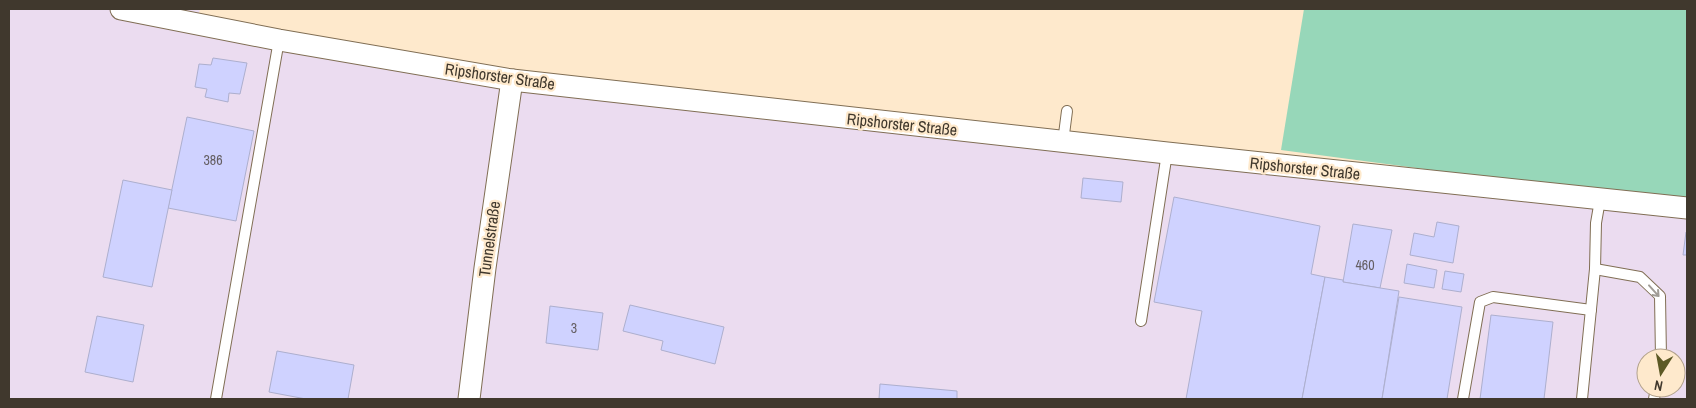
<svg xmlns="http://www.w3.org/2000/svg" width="1696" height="408" viewBox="0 0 1696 408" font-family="'Archivo Narrow',sans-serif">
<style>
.commercial{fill:#ebdcf0;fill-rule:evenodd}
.green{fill:#97d7b9}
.building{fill:#cfd2ff;stroke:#adafce}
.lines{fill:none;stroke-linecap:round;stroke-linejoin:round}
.service-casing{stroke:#806e54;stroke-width:12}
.minor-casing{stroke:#806e54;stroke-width:23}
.service{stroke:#fff;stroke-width:10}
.minor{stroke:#fff;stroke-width:21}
.oneway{stroke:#a09c96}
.labels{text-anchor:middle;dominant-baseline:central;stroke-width:4.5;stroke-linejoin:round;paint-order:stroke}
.number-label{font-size:14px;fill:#645e62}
.street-label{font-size:16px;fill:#40382d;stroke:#fee9cc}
</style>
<rect width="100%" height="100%" fill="#fee9cc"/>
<path class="commercial" d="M9,9h191l-2,7 85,30 1404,167v186h-1678zM1646,358h30v30h-30z"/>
<polygon class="green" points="1304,9 1687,9 1687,200 1597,192 1281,150"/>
<g class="building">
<polygon points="213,58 247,63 240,94 229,93 228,102 205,97 207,89 195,87 199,64 211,65"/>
<polygon points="187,117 254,131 236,221 168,208"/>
<polygon points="1083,178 1123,182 1121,202 1081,198"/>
<polygon points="123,180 172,190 152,287 103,277"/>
<polygon points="1174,197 1320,226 1311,274 1325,277 1302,399 1186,399 1202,311 1154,302"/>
<polygon points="1437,222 1459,226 1453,263 1410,255 1414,233 1434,237"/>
<polygon points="1353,224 1392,230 1380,288 1343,282"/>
<polygon points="1686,232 1687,232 1687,255 1683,255"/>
<polygon points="1407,264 1437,270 1434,288 1404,283"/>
<polygon points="1445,271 1464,274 1461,292 1442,289"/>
<polygon points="1325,277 1343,280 1343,282 1399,291 1382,399 1302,399"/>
<polygon points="1399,297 1462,307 1447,399 1382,399"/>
<polygon points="630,305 724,327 715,364 661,350 663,341 623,331"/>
<polygon points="550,306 603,313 598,350 546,343"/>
<polygon points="1491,315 1553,322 1544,399 1480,399"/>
<polygon points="97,316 144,325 133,382 85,372"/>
<polygon points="277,351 354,365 348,399 306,399 269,392"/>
<polygon points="880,384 957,391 957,399 879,399"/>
</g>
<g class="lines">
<defs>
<g id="service">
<polyline points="1063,142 1067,111"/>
<polyline points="1595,269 1640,277 1660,296 1661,358"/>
<polyline points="1141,321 1167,153"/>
<polyline points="216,399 279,40"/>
<polyline points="1463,399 1480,302 1493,297 1591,310"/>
<polyline points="1582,399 1595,269 1596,223 1600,200"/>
<polyline points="1654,399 1656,388"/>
</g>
<g id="minor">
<polyline points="121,9 279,40 512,80 1167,153 1687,208"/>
<polyline points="469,399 485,268 512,80"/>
</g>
</defs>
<use href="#service" class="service-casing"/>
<use href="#minor" class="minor-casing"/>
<use href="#service" class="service"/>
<use href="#minor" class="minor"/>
</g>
<defs><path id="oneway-shaft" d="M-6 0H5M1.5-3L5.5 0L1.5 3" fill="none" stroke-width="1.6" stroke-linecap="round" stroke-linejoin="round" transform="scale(1.25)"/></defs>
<use class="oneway" href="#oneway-shaft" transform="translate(1654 291) rotate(48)"/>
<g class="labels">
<g class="number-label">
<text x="213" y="160">386</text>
<text x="1365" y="265">460</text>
<text x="574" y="328">3</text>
</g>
<g class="street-label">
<text transform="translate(500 76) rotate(8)">Ripshorster Straße</text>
<text transform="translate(902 124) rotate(6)">Ripshorster Straße</text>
<text transform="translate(1305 168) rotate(6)">Ripshorster Straße</text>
<text transform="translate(489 239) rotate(-82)">Tunnelstraße</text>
</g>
</g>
<rect width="1696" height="408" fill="none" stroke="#40382d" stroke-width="20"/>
<g transform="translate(1661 373) rotate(191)"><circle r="24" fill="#fee9cc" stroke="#b2a28c"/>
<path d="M0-4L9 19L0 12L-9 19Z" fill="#5c5925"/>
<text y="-8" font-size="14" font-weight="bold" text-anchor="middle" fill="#40382d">N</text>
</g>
</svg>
